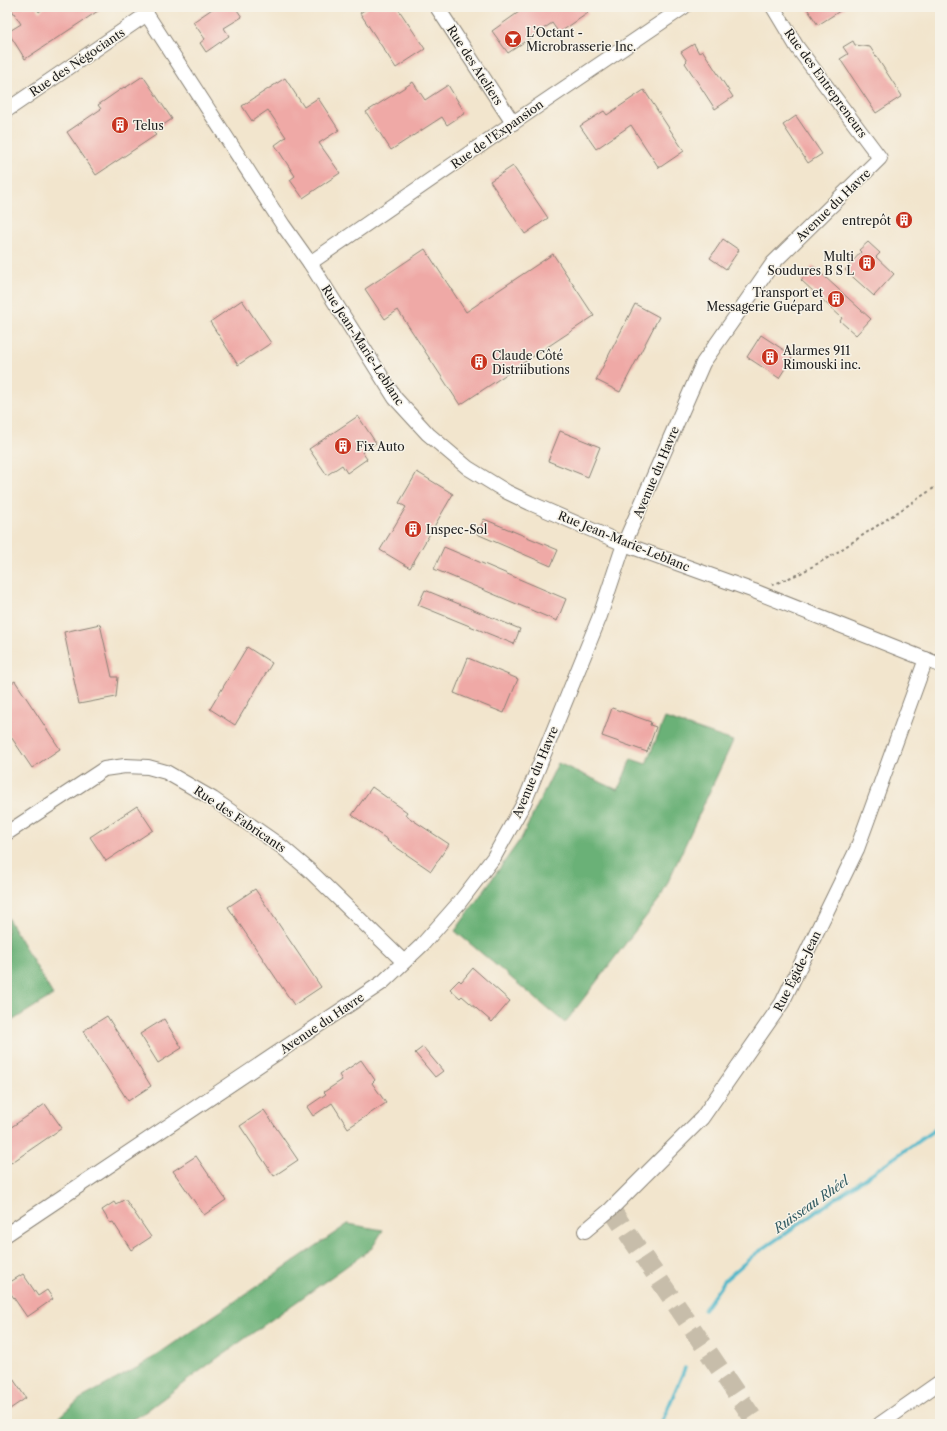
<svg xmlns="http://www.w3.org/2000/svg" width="947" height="1431" viewBox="0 0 947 1431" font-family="'Libre Caslon Text',serif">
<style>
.forest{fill:#6ab177;stroke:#43664a}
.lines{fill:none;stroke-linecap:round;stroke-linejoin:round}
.stream{stroke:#4db7ca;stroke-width:3.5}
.building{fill:#efa9a6}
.secondary-tunnel{stroke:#c7bdaa;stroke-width:19;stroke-dasharray:19 10;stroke-linecap:butt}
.street-casing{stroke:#878074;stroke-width:16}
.path{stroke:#878074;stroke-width:2;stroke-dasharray:3 3;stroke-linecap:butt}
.street{stroke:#fff;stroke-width:14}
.labels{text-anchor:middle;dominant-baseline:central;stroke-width:3;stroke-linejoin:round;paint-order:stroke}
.poi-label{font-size:12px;fill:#1c1c1c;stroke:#f7f3e8;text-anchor:start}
.street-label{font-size:12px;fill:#1c1c1c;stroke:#f7f3e8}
.water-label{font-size:13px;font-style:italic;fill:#305a62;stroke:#f7f3e8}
</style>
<rect width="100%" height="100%" fill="#f7f3e8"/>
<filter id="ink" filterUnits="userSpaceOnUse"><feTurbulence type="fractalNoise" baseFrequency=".025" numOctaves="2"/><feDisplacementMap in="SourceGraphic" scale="8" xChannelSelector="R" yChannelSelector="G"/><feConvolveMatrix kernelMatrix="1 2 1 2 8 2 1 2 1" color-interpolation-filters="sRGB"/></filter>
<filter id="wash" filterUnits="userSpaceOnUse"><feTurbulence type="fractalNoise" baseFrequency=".012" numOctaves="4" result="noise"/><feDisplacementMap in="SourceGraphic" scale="16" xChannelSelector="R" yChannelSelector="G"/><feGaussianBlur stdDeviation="0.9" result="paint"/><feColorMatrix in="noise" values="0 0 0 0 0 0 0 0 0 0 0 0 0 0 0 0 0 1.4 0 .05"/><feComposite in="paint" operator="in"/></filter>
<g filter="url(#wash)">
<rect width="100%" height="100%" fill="#f2e5cd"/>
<g class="forest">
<polygon points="665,718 733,741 661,897 565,1023 455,931 522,837 558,763 618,790 631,759 646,764"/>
<polygon points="7,917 53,995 7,1024"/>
<polygon points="348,1224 383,1230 372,1248 212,1362 145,1412 124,1424 52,1424 80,1399 142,1365"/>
</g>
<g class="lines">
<g class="stream">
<polyline points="704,1310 725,1280 754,1255 940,1126"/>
<polyline points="661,1424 685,1368"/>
</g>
</g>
<g id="blocks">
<g class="building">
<polygon points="10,7 36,7 39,12 45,7 104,7 25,59 8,32 21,24"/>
<polygon points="215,7 235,7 242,17 224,28 229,36 206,52 200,43 205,39 193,22"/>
<polygon points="369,7 397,7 425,49 396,68 360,13"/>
<polygon points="526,7 583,7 588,13 559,33 552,23 508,53 492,31"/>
<polygon points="806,7 846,7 818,25"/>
<polygon points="853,41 855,45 870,47 902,96 876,113 840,59 848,54 843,47"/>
<polygon points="694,44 699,53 703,51 733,97 715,109 685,63 687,61 681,52"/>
<polygon points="143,76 172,119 153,132 156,135 96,175 67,132 101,109 98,105 124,87 125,88"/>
<polygon points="285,78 304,107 318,98 339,130 319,143 340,173 303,198 290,180 295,176 275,145 286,137 268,110 252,121 242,106"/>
<polygon points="413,82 425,100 448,85 465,113 447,125 442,117 391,150 366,112"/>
<polygon points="644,90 684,151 659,168 631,125 596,149 580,126 604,111 607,115"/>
<polygon points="796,116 822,154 808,163 783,125"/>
<polygon points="513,166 548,218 525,234 490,181"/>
<polygon points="723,239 739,250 726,269 710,258"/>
<polygon points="868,242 880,253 876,257 894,274 874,296 845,270 861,252 859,250"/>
<polygon points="425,249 466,312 553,254 594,316 460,405 398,310 385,319 365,289"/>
<polygon points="813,266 871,319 856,335 840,321 842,318 801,280"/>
<polygon points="242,300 271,343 238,365 210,322"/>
<polygon points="635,304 659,317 620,392 596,380"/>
<polygon points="761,335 793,356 779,378 747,357"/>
<polygon points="358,416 376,443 362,452 367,459 347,473 342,465 327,475 309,449"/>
<polygon points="560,431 600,447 588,477 548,461"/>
<polygon points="417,472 453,494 410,568 380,550 406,507 399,503"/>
<polygon points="484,519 558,550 551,566 477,534"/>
<polygon points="444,547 566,599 557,621 434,569"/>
<polygon points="425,590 520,629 514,644 418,605"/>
<polygon points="100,624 112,677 118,677 116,697 79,704 64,632"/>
<polygon points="247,647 272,663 235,725 210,709"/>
<polygon points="468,658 518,679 504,713 454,693"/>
<polygon points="15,681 60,749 32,768 7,731 7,686"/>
<polygon points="612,708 651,722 650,725 656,727 647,752 602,736"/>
<polygon points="372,787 407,812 405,815 449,844 431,871 387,841 388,840 352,815"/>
<polygon points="137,806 153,830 106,861 90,837"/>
<polygon points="255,889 321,987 294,1005 228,907"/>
<polygon points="473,968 510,1001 492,1022 462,996 460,998 450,989 459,980 461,982"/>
<polygon points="107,1016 151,1086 128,1101 83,1031"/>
<polygon points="164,1019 182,1048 158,1063 140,1034"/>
<polygon points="423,1047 443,1071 435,1077 415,1053"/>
<polygon points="361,1060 375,1080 372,1083 386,1103 348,1128 332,1103 313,1116 307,1107 326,1094 324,1092 342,1080 339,1075"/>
<polygon points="45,1104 62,1128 11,1163 7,1156 7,1130"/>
<polygon points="264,1110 298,1160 274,1176 240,1126"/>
<polygon points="196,1156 226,1200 204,1215 173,1171"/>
<polygon points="125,1199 151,1237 131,1250 113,1222 110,1223 102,1210 114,1202 116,1205"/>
<polygon points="23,1274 38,1296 47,1290 53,1299 27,1317 7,1288 7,1284"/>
<polygon points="7,1370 26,1398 7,1411"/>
</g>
</g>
</g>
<g filter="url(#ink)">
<use href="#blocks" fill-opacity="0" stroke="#878074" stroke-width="1"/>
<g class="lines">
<polyline class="secondary-tunnel" points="611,1209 757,1424"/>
<defs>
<g id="street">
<polyline points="142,7 283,225 310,263 395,398 428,434 468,468 507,492 530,503 624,544 754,591 940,665"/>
<polyline points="437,7 513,123"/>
<polyline points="7,110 147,14"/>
<polyline points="310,263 513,123 684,7"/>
<polyline points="7,833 104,769 125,766 148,767 166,772 213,799 282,847 309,870 404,962"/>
<polyline points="585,1231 611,1209 702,1118 782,1003 857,849 926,659"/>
<polyline points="7,1234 383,982 422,945 459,903 494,857 524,803 600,616 624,544 703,363 773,263 880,158 797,47 773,7"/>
<polyline points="880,1424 940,1382"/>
</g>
</defs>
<use href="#street" class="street-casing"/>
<polyline class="path" points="772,585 801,573 836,553 940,484"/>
<use href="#street" class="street"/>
</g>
</g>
<defs>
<symbol id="bar-disc" viewBox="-11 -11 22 22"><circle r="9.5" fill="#c8321e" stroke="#f7f3e8"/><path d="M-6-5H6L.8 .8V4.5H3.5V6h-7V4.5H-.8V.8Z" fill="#fff"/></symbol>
<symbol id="building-disc" viewBox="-11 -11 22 22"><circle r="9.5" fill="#c8321e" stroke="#f7f3e8"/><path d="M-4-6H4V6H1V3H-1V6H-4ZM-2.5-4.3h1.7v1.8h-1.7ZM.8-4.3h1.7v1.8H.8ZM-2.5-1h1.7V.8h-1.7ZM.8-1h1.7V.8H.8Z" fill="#fff"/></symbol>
</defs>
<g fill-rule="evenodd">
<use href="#bar-disc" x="503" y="29" width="20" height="20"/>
<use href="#building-disc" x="110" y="115" width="20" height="20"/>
<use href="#building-disc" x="894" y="210" width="20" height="20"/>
<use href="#building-disc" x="857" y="253" width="20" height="20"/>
<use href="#building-disc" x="826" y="289" width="20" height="20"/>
<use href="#building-disc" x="760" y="347" width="20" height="20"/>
<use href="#building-disc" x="469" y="352" width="20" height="20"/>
<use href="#building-disc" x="333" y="436" width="20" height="20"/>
<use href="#building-disc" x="403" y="519" width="20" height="20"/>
</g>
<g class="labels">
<g class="poi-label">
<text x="526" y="32">L’Octant -<tspan x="526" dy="14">Microbrasserie Inc.</tspan></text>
<text x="133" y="125">Telus</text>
<text x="891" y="220" text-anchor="end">entrepôt</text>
<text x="854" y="256" text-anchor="end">Multi<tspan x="854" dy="14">Soudures B S L</tspan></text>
<text x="823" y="292" text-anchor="end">Transport et<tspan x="823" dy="14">Messagerie Guépard</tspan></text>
<text x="783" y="350">Alarmes 911<tspan x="783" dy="14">Rimouski inc.</tspan></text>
<text x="492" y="355">Claude Côté<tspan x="492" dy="14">Distriibutions</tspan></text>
<text x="356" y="446">Fix Auto</text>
<text x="426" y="529">Inspec-Sol</text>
</g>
<g class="street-label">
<text transform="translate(77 62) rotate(-34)">Rue des Négociants</text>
<text transform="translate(475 65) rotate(57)">Rue des Ateliers</text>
<text transform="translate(826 83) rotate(54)">Rue des Entrepreneurs</text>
<text transform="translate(497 134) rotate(-35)">Rue de l'Expansion</text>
<text transform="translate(833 205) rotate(-44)">Avenue du Havre</text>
<text transform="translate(363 345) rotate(57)">Rue Jean-Marie-Leblanc</text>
<text transform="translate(656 472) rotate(-67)">Avenue du Havre</text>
<text transform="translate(624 541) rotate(22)">Rue Jean-Marie-Leblanc</text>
<text transform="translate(535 772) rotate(-67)">Avenue du Havre</text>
<text transform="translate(240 819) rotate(34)">Rue des Fabricants</text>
<text transform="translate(797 971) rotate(-63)">Rue Égide-Jean</text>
<text transform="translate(322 1023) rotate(-34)">Avenue du Havre</text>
</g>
<g class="water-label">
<text transform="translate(811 1204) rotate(-35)">Ruisseau Rhéel</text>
</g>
</g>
<rect width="947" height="1431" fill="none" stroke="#f7f3e8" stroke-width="24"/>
</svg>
